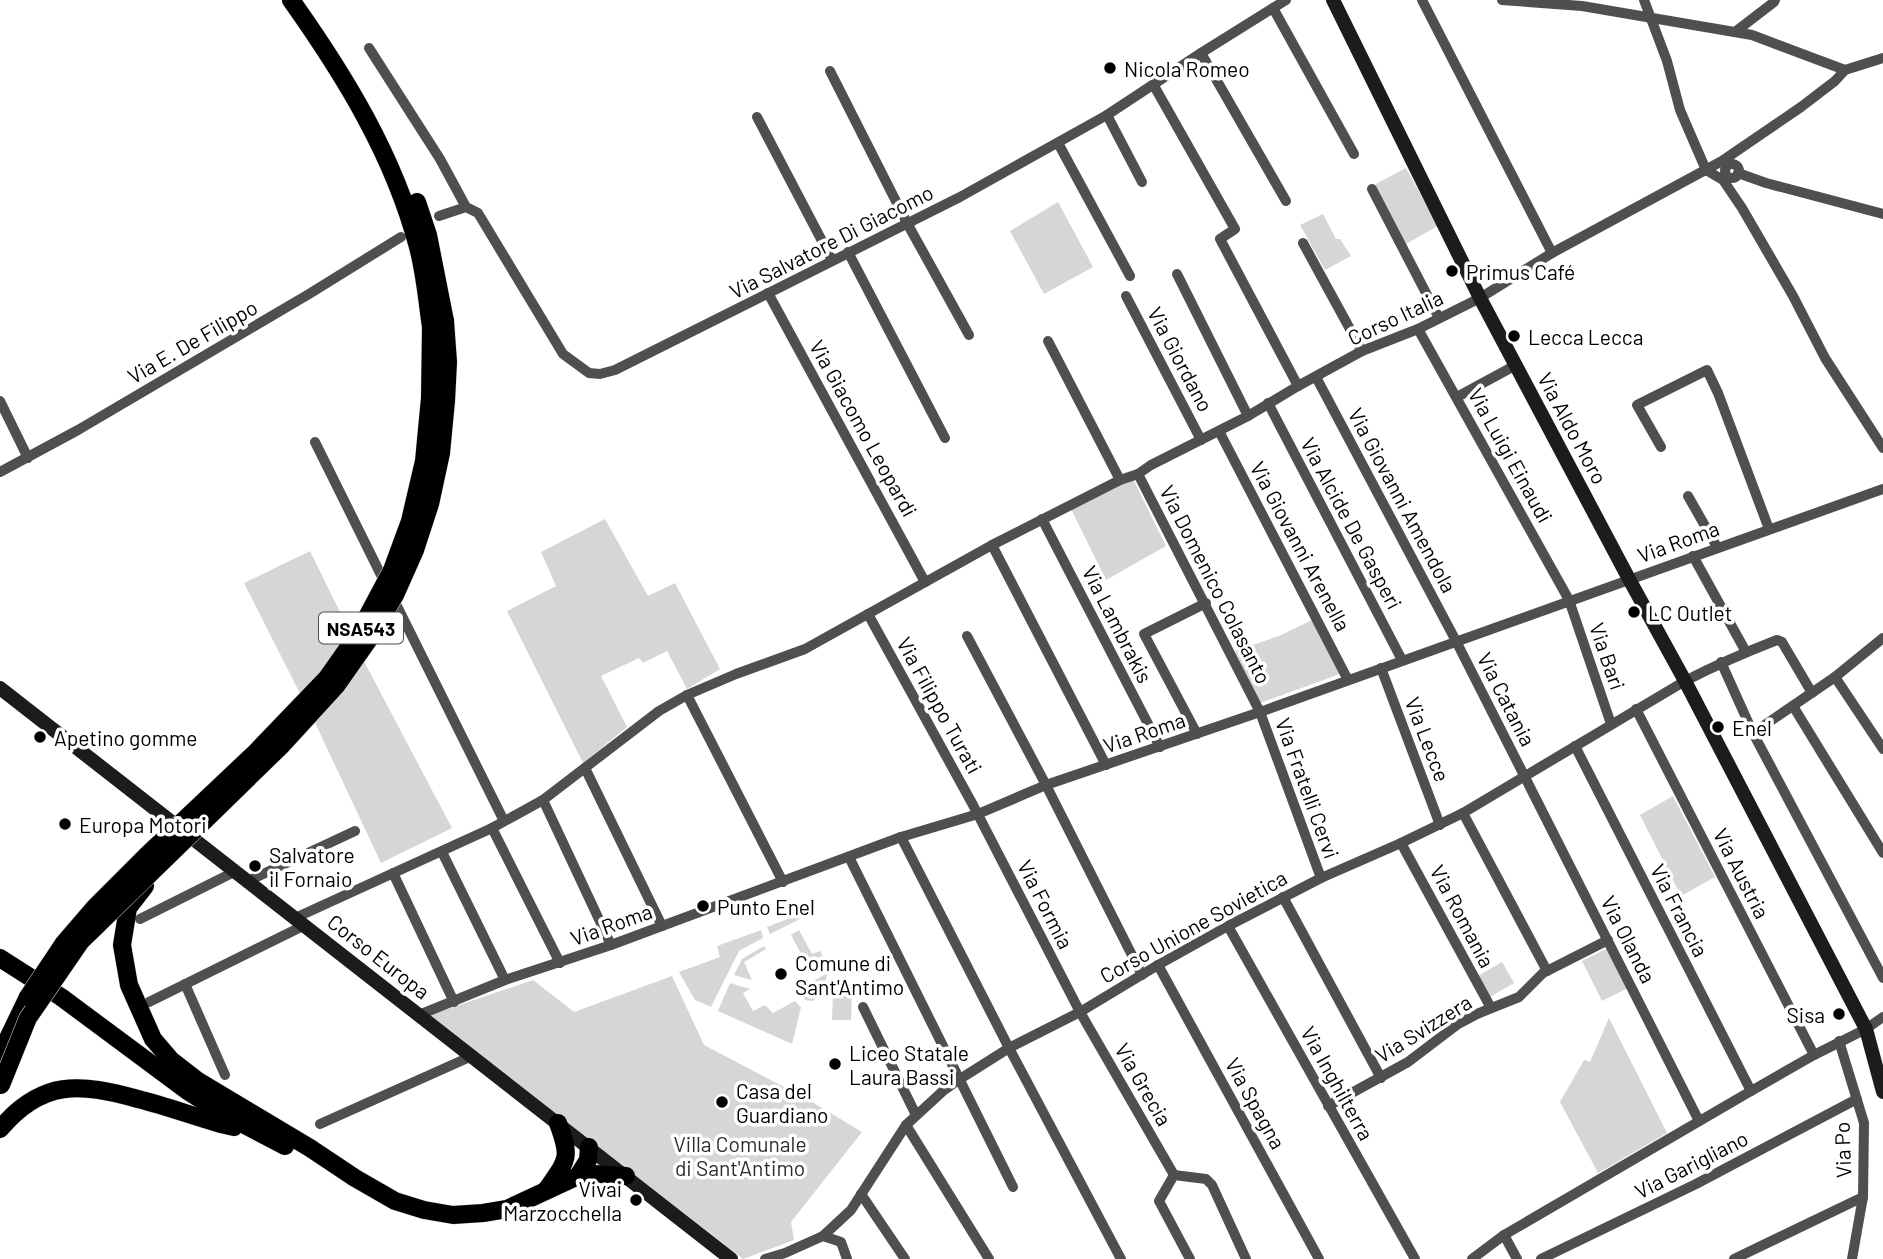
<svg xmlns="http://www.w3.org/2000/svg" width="1883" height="1259" viewBox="0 0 1883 1259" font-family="Barlow,sans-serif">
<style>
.green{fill:#d6d6d6}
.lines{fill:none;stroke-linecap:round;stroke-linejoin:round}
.highway-casing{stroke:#dbdbdb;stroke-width:19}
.street{stroke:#4f4f4f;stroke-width:10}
.secondary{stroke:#1c1c1c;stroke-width:14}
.highway{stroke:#000;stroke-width:18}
.highway-bridge-casing{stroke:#dbdbdb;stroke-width:19;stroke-linecap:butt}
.highway-bridge{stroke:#000;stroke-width:18}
.poi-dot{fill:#000;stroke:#fff;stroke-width:2.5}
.labels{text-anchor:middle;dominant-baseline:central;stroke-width:7;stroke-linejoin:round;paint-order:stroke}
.shield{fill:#fff;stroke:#4c4c4c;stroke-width:2}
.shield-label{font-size:19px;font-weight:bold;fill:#000}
.poi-label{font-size:21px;fill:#000;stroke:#fff;text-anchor:start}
.street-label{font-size:21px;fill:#000;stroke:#fff}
.park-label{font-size:21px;fill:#2d2d2d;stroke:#fff}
</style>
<rect width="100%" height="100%" fill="#fff"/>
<g class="green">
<polygon points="1406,168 1438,226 1404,245 1372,186"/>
<polygon points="1058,202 1093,267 1044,294 1010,231"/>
<polygon points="1323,214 1336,239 1340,239 1351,256 1325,270 1300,225"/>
<polygon points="1133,479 1166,546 1106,580 1071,509"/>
<polygon points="605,519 648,596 675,583 720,669 687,689 667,651 643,663 639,658 601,676 627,727 583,763 507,611 556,586 541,552"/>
<polygon points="310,551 367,667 452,828 381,863 317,727 244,583"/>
<polygon points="1312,620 1340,674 1260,703 1235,651 1279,636"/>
<polygon points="1673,796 1715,877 1681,896 1640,815"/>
<polygon points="798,915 800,919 770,934 767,927"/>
<polygon points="761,930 763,938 739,951 711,1007 695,1000 679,972 720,957 717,946"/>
<polygon points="799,930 812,954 820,951 828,966 812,974 791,935"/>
<polygon points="764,946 766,949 744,962 752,980 734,975 742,959"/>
<polygon points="1608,948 1628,988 1602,1001 1582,961"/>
<polygon points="1502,962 1514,983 1490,997 1478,976"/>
<polygon points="828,973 821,993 813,1001 805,1000 803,997 806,994 812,995 815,988 818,986 815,980"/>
<polygon points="672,976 704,1045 809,1100 862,1132 791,1222 794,1240 743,1259 430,1015 533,980 574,1012"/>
<polygon points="730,983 750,989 743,993 753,1011 765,1005 773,1013 795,1001 801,1007 792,1044 718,1011"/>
<polygon points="833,993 852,993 851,1020 832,1020"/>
<polygon points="1609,1018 1667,1133 1598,1173 1560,1102 1584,1060 1590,1062"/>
</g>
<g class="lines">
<defs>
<g id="highway">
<path d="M291,0c54,76 103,156 127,247 7,26 9,53 13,80"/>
<polyline points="417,202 428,235 445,321"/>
<polyline points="145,886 128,908 122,945 129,985 153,1039 171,1060 198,1081 310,1148 355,1178 395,1201 424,1210 453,1215 483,1213 507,1209 578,1176 594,1174 626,1176"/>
<polyline points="0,958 61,997 189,1092 222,1113 285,1146"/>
<polyline points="0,1055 28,997"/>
<path d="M0,1129c42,-50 80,-46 138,-30 28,7 55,17 83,25l13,3"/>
<polyline points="578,1176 588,1160 589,1147"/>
<path d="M547,1189c21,-30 24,-31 11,-66"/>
</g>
</defs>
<use href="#highway" class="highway-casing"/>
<g class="street">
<polyline points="1422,0 1552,253"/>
<polyline points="1502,0 1582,6 1752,35 1845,70"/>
<polyline points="1644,0 1667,61 1680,110 1706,170 1723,180 1742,208 1793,296 1825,358 1883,448"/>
<polyline points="1273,8 1354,154"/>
<polyline points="1735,32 1774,2 1775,0"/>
<polyline points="369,48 440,159 466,207"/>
<polyline points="1201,53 1286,201"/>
<polyline points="830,71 907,223 969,335"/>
<polyline points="1153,84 1235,229 1220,239 1298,386"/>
<polyline points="1107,115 1142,182"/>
<polyline points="757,117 832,260"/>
<polyline points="1058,143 1130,276"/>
<circle cx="1732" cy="171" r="7"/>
<polyline points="1738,173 1766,183 1883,214"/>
<polyline points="1372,189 1439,318"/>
<polyline points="439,216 466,207 478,213 563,354 589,373 600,374 615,370 960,197 1107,115 1201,53 1286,0"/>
<polyline points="1303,243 1362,351"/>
<polyline points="848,252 945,438"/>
<polyline points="1177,274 1248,416"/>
<polyline points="768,293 925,582"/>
<polyline points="1126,296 1201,440"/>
<polyline points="1418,329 1569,600 1611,724"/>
<polyline points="1048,341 1120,480"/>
<polyline points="1316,377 1456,641 1699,1121"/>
<polyline points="1457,397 1516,365"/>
<polyline points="0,401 28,458"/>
<polyline points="1268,403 1402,660"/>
<polyline points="1219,431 1348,680"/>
<polyline points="315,442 385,583"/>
<polyline points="1661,447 1637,405 1707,370 1718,393 1769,529"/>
<polyline points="0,472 78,430 309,294 401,237"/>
<polyline points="1138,474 1260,712 1321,878"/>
<polyline points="1688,496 1717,547"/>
<polyline points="1042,519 1160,747"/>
<polyline points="992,545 1106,765"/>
<polyline points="1693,556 1746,652"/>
<polyline points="392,596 504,821"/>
<polyline points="868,614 973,805 1080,1012 1174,1175"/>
<polyline points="967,636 1046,785 1142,975"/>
<polyline points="1721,662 1753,733 1883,978"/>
<polyline points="1381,668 1440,825"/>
<polyline points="1835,677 1883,749"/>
<polyline points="687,695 783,882"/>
<polyline points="1793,706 1883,853"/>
<polyline points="1636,709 1814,1055"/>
<polyline points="1753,733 1835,677 1883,638"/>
<polyline points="1197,734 1144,634 1206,603"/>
<polyline points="1575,746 1751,1091"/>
<polyline points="585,768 662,926"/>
<polyline points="543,800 611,945"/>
<polyline points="1463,813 1547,971"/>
<polyline points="492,828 560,963"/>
<polyline points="901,837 1009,1048 1121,1259"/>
<polyline points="1401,843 1491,1008"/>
<polyline points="442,852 505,980"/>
<polyline points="849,857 1013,1187"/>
<polyline points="393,873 454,1002"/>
<polyline points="248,881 355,831"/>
<polyline points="1283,897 1381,1078"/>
<polyline points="295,918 492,828 543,800 659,711 687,695 736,674 805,649 992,545 1120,480 1138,474 1151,465 1248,416 1298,386 1362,351 1418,329 1480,298 1552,253 1722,161 1801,107 1835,81 1845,70 1883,58"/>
<polyline points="140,919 236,871"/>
<polyline points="1228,926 1415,1259"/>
<polyline points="1158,965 1319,1259"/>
<polyline points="185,984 225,1075"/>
<polyline points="149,1002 305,925"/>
<polyline points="863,1007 916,1115"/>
<polyline points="419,1015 505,980 611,945 901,837 978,814 1046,785 1260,712 1883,489"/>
<polyline points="1839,1041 1864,1123 1863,1197 1852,1259"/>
<polyline points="1328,1106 1408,1062 1458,1024 1477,1014 1519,997 1543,973 1608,940"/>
<polyline points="320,1124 472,1056"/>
<polyline points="906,1125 989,1259"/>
<polyline points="1174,1175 1206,1179 1212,1185 1246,1259"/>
<polyline points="1174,1175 1159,1201 1190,1259"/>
<polyline points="861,1194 905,1259"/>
<polyline points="1504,1235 1517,1259"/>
<polyline points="823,1236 841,1242 847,1259"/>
<path d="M765,1259l20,-6 38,-17 28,-26 55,-85 37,-34 17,-12 49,-31 71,-36 78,-47 70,-39 93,-48 80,-35 62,-30 222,-132c31,-16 61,-29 92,-41l5,2 30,51"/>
<polyline points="1472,1259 1504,1235 1751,1091 1814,1055 1866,1029 1883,1017"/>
<polyline points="1541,1259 1696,1184 1857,1099"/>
<polyline points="1734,1259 1863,1197"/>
</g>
<g class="secondary">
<polyline points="1333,0 1480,298 1629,579 1685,681 1866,1029 1883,1092"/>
<polyline points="0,688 731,1259"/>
</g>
<use href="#highway" class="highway"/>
<defs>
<g id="highway-bridge">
<polyline points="28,997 64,943 95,907 146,856 256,752 327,678 358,634 392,570 410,521 424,461 430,398 431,327"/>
<polyline points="1,1085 28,1018 81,941 282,745 336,686 369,639 395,595 415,550 430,504 441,453 446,401 448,362 445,321"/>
</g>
</defs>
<use href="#highway-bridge" class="highway-bridge-casing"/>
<use href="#highway-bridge" class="highway-bridge"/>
</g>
<g class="poi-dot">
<circle cx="1110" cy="68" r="7"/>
<circle cx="1452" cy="271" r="7"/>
<circle cx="1514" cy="336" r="7"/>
<circle cx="1634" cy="612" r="7"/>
<circle cx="1718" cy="727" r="7"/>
<circle cx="40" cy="737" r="7"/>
<circle cx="65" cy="824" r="7"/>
<circle cx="255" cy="866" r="7"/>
<circle cx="703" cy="906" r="7"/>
<circle cx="781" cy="974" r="7"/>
<circle cx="1839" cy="1014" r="7"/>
<circle cx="835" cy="1064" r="7"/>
<circle cx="722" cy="1102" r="7"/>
<circle cx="636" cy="1200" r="7"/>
</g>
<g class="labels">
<rect class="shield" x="319" y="612.5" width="84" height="31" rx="5"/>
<g class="shield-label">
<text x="361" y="628">NSA543</text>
</g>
<g class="poi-label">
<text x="1124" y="68">Nicola Romeo</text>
<text x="1466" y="271">Primus Café</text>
<text x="1528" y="336">Lecca Lecca</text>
<text x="1648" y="612">LC Outlet</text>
<text x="1732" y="727">Enel</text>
<text x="54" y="737">Apetino gomme</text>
<text x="79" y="824">Europa Motori</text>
<text x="269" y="854">Salvatore<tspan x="269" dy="24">il Fornaio</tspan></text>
<text x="717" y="906">Punto Enel</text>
<text x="795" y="962">Comune di<tspan x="795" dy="24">Sant'Antimo</tspan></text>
<text x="1825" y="1014" text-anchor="end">Sisa</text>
<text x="849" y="1052">Liceo Statale<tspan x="849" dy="24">Laura Bassi</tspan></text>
<text x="736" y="1090">Casa del<tspan x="736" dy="24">Guardiano</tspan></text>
<text x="622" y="1188" text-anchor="end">Vivai<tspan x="622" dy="24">Marzocchella</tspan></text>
</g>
<g class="street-label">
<text transform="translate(831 241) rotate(-27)">Via Salvatore Di Giacomo</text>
<text transform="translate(1395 317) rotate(-25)">Corso Italia</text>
<text transform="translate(192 341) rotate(-30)">Via E. De Filippo</text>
<text transform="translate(1181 359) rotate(62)">Via Giordano</text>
<text transform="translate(864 428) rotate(61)">Via Giacomo Leopardi</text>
<text transform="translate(1573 428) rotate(62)">Via Aldo Moro</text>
<text transform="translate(1511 455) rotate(61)">Via Luigi Einaudi</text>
<text transform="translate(1403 500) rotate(62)">Via Giovanni Amendola</text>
<text transform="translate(1352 523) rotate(62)">Via Alcide De Gasperi</text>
<text transform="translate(1678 541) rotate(-20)">Via Roma</text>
<text transform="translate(1301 546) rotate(62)">Via Giovanni Arenella</text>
<text transform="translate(1216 584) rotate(63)">Via Domenico Colasanto</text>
<text transform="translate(1118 624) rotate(63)">Via Lambrakis</text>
<text transform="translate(1608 656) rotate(71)">Via Bari</text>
<text transform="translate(1507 699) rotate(63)">Via Catania</text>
<text transform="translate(940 705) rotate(61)">Via Filippo Turati</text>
<text transform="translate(1144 732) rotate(-19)">Via Roma</text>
<text transform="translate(1428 739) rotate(69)">Via Lecce</text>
<text transform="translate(1308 788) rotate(70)">Via Fratelli Cervi</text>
<text transform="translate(1742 873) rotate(63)">Via Austria</text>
<text transform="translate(1046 904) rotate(63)">Via Formia</text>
<text transform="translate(1680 910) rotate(63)">Via Francia</text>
<text transform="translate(1463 916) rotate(62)">Via Romania</text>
<text transform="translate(611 924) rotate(-20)">Via Roma</text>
<text transform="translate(1193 926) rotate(-29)">Corso Unione Sovietica</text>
<text transform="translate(1629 939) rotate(63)">Via Olanda</text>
<text transform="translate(379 956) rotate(38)">Corso Europa</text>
<text transform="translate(1423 1028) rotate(-32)">Via Svizzera</text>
<text transform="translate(1338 1083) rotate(61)">Via Inghilterra</text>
<text transform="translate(1144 1084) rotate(60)">Via Grecia</text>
<text transform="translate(1256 1103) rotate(61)">Via Spagna</text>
<text transform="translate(1842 1150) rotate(-92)">Via Po</text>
<text transform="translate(1691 1164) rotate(-27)">Via Garigliano</text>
</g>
<g class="park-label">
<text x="740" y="1143">Villa Comunale<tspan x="740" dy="24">di Sant'Antimo</tspan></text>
</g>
</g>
</svg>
